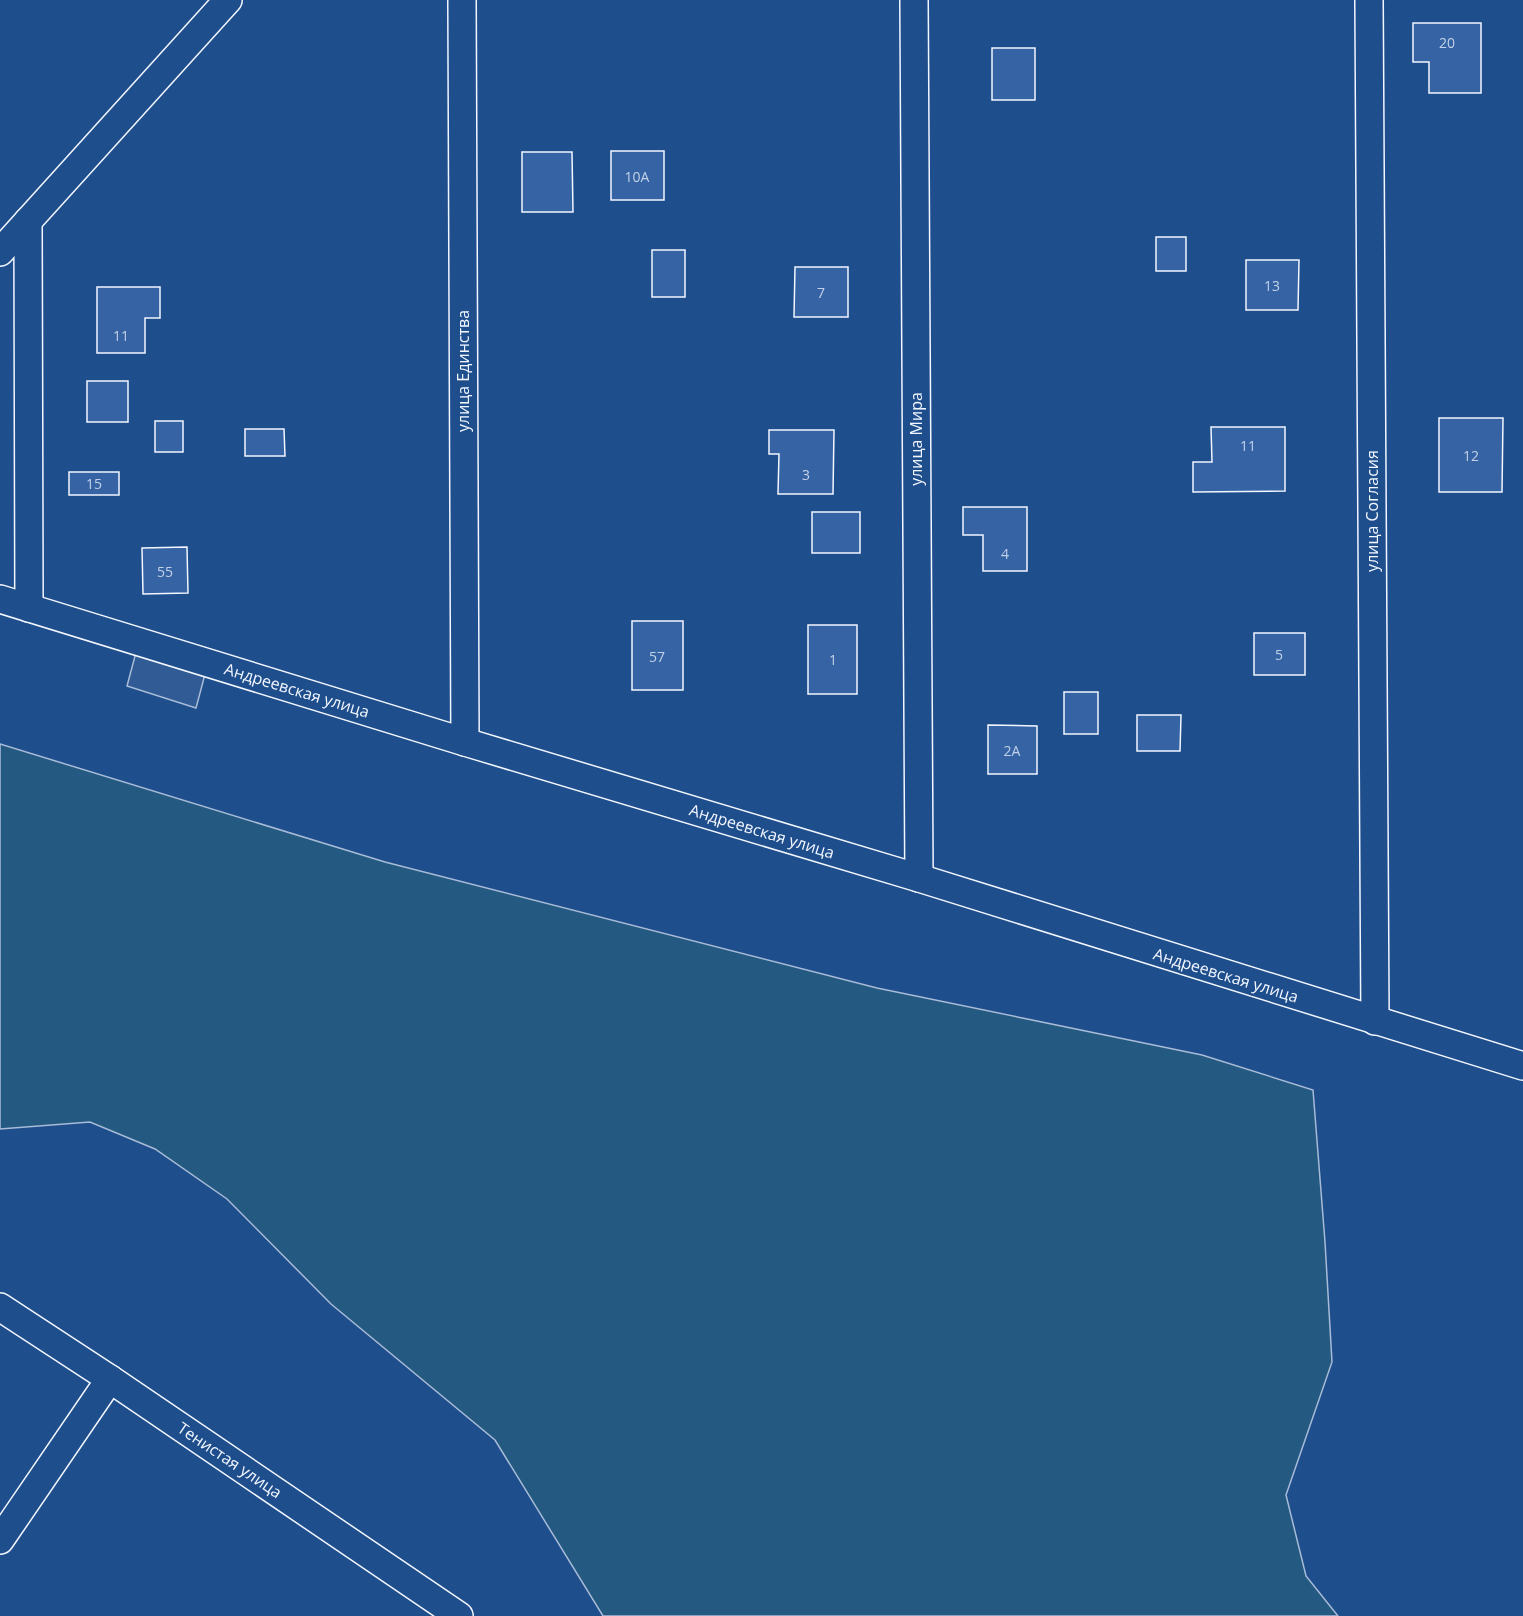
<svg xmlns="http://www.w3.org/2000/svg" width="1523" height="1616" viewBox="0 0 1523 1616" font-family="'Open Sans',sans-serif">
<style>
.green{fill:#245a82;stroke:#a8bbd7;stroke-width:1.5}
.parking{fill:#305b95;stroke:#a8bbd7;stroke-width:1.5}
.building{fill:#3563a3;stroke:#f2f6ff;stroke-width:1.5}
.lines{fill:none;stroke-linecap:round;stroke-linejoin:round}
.street-casing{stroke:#f2f6ff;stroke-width:30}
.street{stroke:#1f4e8c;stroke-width:27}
.labels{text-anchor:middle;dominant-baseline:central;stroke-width:4.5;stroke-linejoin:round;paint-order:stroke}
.number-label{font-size:14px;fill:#c3d1e8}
.street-label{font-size:16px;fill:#f2f6ff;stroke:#1f4e8c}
</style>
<rect width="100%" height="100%" fill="#1f4e8c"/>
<polygon class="green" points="0,744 385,862 877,988 1202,1055 1313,1090 1325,1242 1332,1362 1286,1495 1306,1576 1338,1616 603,1616 495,1440 331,1304 227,1199 155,1149 90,1122 0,1129"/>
<polygon class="parking" points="139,641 208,663 196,708 127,686"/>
<g class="building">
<polygon points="1413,23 1481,23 1481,93 1429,93 1429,62 1413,62"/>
<rect x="992" y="48" width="43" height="52"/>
<rect x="611" y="151" width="53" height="49"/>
<polygon points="522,152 572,152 573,212 522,212"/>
<rect x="1156" y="237" width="30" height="34"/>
<rect x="652" y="250" width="33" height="47"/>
<polygon points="1246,260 1299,260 1298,310 1246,310"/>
<polygon points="795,267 848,267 848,317 794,317"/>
<polygon points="97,287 160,287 160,318 145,318 145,353 97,353"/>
<rect x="87" y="381" width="41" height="41"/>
<polygon points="1439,418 1503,418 1502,492 1439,492"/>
<rect x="155" y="421" width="28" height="31"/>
<polygon points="1211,427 1285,427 1285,491 1193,492 1193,462 1212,462"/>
<polygon points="245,429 284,429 285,456 245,456"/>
<polygon points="769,430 834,430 833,494 778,494 779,454 769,454"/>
<rect x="69" y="472" width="50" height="23"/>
<polygon points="963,507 1027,507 1027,571 983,571 983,535 963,535"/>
<rect x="812" y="512" width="48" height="41"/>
<polygon points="187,547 188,593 143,594 142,548"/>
<rect x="632" y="621" width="51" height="69"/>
<rect x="808" y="625" width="49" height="69"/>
<rect x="1254" y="633" width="51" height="42"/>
<rect x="1064" y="692" width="34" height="42"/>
<polygon points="1137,715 1181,715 1180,751 1137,751"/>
<polygon points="988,725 1037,726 1037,774 988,774"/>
</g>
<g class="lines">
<defs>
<g id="street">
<polyline points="462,0 465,742"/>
<polyline points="914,0 919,878"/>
<polyline points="1369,0 1375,1021"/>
<polyline points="28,221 29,608"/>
<polyline points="0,252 228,0"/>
<polyline points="0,599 465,742 919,878 1523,1066"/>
<polyline points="0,1307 110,1379 459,1616"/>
<polyline points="0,1540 110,1379"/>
</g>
</defs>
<use href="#street" class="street-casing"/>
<use href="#street" class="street"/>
</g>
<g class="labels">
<g class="number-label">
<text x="1447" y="42">20</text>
<text x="637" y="176">10А</text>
<text x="1272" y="285">13</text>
<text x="821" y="292">7</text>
<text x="121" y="335">11</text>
<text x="1248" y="445">11</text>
<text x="1471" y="455">12</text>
<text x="806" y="474">3</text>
<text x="94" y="483">15</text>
<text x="1005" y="553">4</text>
<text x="165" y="571">55</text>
<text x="1279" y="654">5</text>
<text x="657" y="656">57</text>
<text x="833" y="659">1</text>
<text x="1012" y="750">2А</text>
</g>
<g class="street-label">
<text transform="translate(463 371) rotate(-90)">улица Единства</text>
<text transform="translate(916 439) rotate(-90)">улица Мира</text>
<text transform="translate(1372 511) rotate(-90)">улица Согласия</text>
<text transform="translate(297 690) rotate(17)">Андреевская улица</text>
<text transform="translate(762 831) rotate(17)">Андреевская улица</text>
<text transform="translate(1226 975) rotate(17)">Андреевская улица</text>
<text transform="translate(230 1460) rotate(34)">Тенистая улица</text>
</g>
</g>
</svg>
